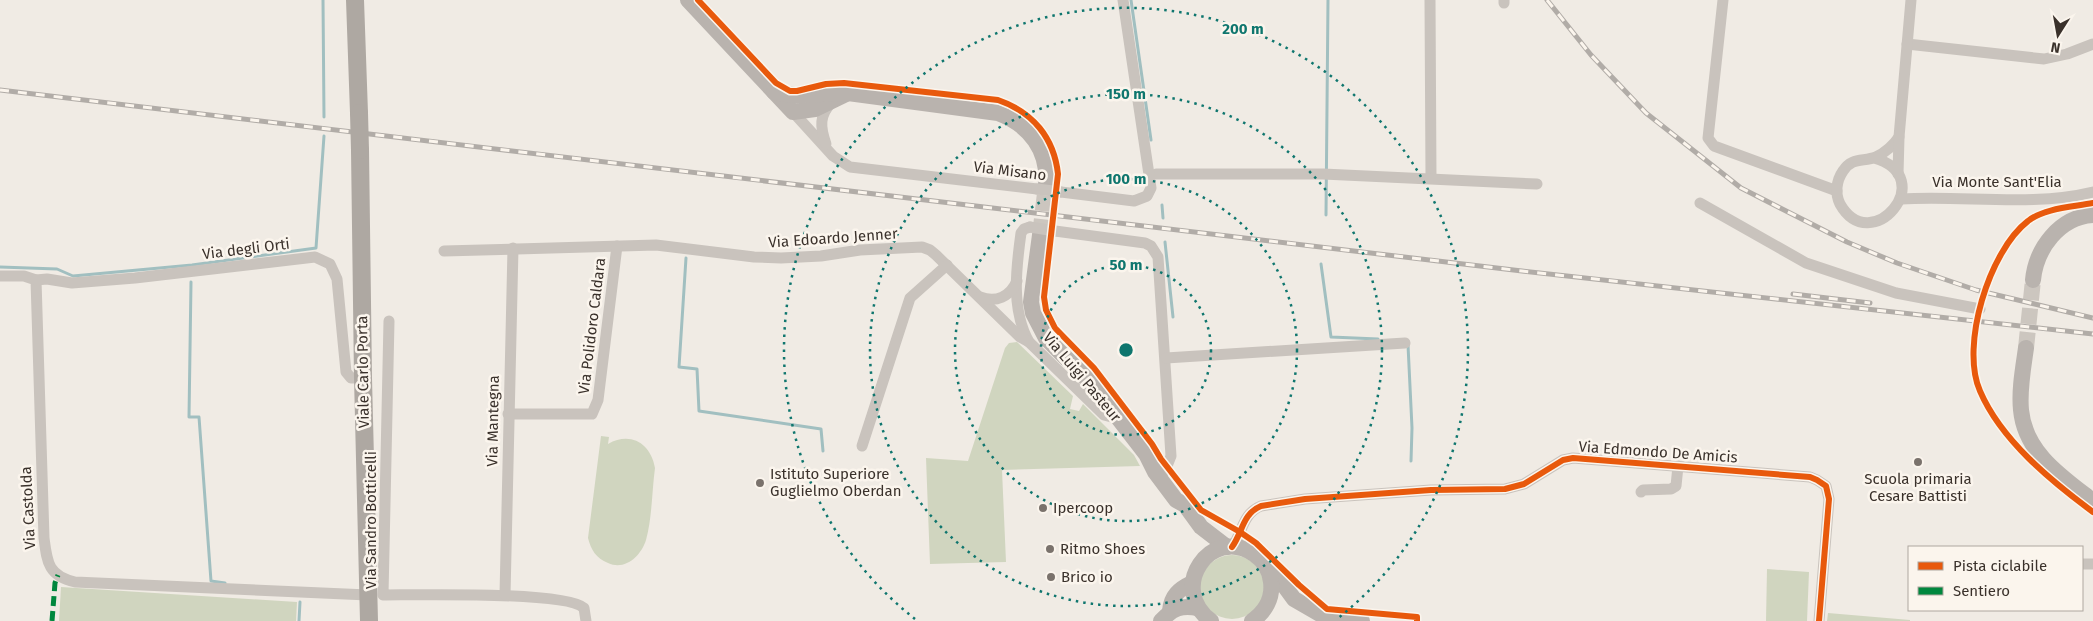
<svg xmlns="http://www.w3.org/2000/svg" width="2093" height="621" viewBox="0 0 2093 621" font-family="'Fira Sans',sans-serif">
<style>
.green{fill:#d0d5bf}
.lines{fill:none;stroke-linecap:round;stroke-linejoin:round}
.stream{stroke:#a1bfc0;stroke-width:3}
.secondary-tunnel{stroke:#ccc6bf;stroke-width:16;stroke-dasharray:16 8;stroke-linecap:butt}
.street{stroke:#c9c3bd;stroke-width:11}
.secondary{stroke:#b9b3ae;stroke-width:16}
.primary{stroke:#aea8a2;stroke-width:18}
.rail-casing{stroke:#b1aca7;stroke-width:5}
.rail{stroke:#fbf5ed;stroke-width:3;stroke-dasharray:9;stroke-linecap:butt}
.street-bridge{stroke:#c9c3bd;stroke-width:11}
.primary-bridge{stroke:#aea8a2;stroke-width:18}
.quiet{stroke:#00873e;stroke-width:5;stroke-dasharray:10 5;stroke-linecap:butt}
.cycleway-casing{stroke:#fbf5ed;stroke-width:9}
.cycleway{stroke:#e8590c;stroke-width:6}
.ring{fill:none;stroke:#0f766e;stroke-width:2.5;stroke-dasharray:2.5 5}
.poi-dot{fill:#7a726c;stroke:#fbf5ed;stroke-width:2}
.labels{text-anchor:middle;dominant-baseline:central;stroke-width:5;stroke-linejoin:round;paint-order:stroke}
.street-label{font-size:15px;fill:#3a312b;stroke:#fbf5ed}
.poi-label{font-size:15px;fill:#3a312b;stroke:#fbf5ed;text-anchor:start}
.centre{fill:#0f766e;stroke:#fbf5ed;stroke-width:2.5}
.ring-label{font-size:15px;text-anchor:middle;font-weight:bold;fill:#0f766e;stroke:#fbf5ed;stroke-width:5;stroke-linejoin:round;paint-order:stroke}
</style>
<rect width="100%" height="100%" fill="#f0ebe4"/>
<g class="green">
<polygon points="1017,342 1073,396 1070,409 1079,411 1083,404 1134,455 1140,466 1002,470 1006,562 930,564 926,458 968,461 1005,348 1009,343"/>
<path d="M601,436l8,1 -1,7c23,-13 43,0 47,24 -3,22 -3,51 -9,72 -5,16 -21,31 -38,23 -12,-5 -17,-13 -20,-25z"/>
<circle cx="1232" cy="587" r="32"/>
<polygon points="1767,569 1809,572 1807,621 1766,621"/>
<polygon points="61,587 297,602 296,621 59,621"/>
<polygon points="1828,613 1910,620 1910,621 1827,621"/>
</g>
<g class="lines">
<g class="stream">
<polyline points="323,0 324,117"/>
<polyline points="1131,0 1151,140"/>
<polyline points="1162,205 1163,218"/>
<polyline points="1326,215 1328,0"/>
<polyline points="1165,242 1173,317"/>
<polyline points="686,258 679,367 697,369 699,411 821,429 823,451"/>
<polyline points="1321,264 1331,337 1378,339"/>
<polyline points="0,267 57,269 73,276 192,265 316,248 324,136"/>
<polyline points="191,282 189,417 199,417 211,581 225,583"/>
<polyline points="1408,345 1412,428 1411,461"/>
<polyline points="299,621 300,602"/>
</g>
<g class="secondary-tunnel">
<polyline points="1040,235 1046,185"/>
<polyline points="2026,348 2033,280"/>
</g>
<g class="street">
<polyline points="1430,0 1431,177"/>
<polyline points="1504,0 1504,3"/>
<polyline points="1723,0 1708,138 1714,146 1837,191"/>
<polyline points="1907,44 2044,59 2067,54 2093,44"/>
<polyline points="795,108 793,112 833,156 850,167 1037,189"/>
<path d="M826,144c-6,-17 -7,-29 6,-42"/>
<path d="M1874,158c67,19 -3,101 -34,46 -5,-10 -4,-23 3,-33 9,-14 20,-9 33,-14 10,-5 17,-11 23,-20"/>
<polyline points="1156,174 1323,174 1537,184"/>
<polyline points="1898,174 1899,137 1911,0"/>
<polyline points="1061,192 1134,201 1147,196 1151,188 1123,0"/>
<path d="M1901,199c63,-4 130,8 192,-7"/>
<polyline points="1700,203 1806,263 1896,293 1980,309"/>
<path d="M1030,227l-6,2 -3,4c-5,36 -10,77 8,109l75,73 15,4"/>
<polyline points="1055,231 1145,243 1151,246 1158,257 1171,456 1165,471"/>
<polyline points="444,251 656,245 754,257 781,258 821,256 860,250 922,247 930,250 936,255 1020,337 1029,342"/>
<path d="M0,276h24l12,4 8,258c3,24 4,38 31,44l293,13"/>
<polyline points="36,280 47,279 72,283 135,278 315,257 330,264 337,279 346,372 351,378 363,378"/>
<path d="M980,297c16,6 30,0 37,-16"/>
<path d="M389,321l-6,274c33,0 183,-4 201,13l2,13"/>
<polyline points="1166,358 1405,343"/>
<polyline points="508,414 592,414 598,400 617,246"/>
<polyline points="862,446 910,298 947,265"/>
<polyline points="1641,492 1643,490 1671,489 1676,486 1678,466"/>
<path d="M1232,547c11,-15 10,-33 29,-41l44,-7 126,-9 74,-1 19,-5 39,-24 10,-2 237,19 7,3 9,6 3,13 -10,122"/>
<polyline points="2082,564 2093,564"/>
<polyline points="505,595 513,248"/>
</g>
<g class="secondary">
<polyline points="688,0 793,112 815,109 846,94"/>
<path d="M774,92c28,7 47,0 74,1l150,20c32,12 51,38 48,72"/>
<polyline points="1040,235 1031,302 1033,313 1046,338 1092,384 1146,454 1155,472 1176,500 1185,505 1201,527 1227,547"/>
<path d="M2033,280c3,-31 26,-63 60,-65"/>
<path d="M2026,348c-3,21 -7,42 -5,62 4,43 41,67 72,91"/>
<polyline points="1269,572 1283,584 1294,599 1325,617 1362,621"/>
<path d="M1170,611c1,-15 9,-22 22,-28"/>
<path d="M1161,621c12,-13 20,-16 37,-13"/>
<path d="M1211,621c-44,-33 0,-96 43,-67 9,6 16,16 17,28 2,16 -6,30 -19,39"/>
</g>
<g class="primary">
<polyline points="355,0 359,113"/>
<polyline points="360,150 363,378 369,621"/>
</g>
<defs>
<g id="rail">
<polyline points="1547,0 1591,55 1646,113 1741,188 1847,242 1897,263 1976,290 2093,318"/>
<polyline points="0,90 1522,271 2093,334"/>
<polyline points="1793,294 1870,303"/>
</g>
</defs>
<use href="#rail" class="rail-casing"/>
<use href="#rail" class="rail"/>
<g class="street-bridge">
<polyline points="1037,189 1061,192"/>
<polyline points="1030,227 1055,231"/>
</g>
<polyline class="primary-bridge" points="359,113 360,150"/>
<polyline class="quiet" points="52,621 55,583 58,575"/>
<defs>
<g id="cycleway">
<path d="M698,0l78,83 14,8h7l29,-7 18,-1 154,17c35,12 56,38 60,74l-14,123 2,13 9,18 39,40 58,76 9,15 40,51 39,22 16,11 43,42 28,24 90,8v4"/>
<path d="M2093,203c-20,4 -49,5 -65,18 -39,30 -68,125 -48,170 21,49 71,90 113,121"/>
<path d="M1232,547c11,-15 10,-33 29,-41l44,-7 126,-9 74,-1 19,-5 39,-24 10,-2 237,19 7,3 9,6 3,13 -10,122"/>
</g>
</defs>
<use href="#cycleway" class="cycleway-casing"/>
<use href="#cycleway" class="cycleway"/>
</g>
<g class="ring">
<circle cx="1126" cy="350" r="85"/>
<circle cx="1126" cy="350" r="171"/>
<circle cx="1126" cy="350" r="256"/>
<path d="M915 619A342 342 0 1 1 1337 619"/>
</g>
<g class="poi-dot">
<circle cx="1918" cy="462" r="5"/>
<circle cx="760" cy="483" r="5"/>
<circle cx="1043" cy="508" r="5"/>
<circle cx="1050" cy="549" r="5"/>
<circle cx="1051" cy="577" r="5"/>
</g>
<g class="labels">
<g class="street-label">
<text transform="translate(1010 171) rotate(7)">Via Misano</text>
<text x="1997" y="182">Via Monte Sant'Elia</text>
<text transform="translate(833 238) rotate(-4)">Via Edoardo Jenner</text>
<text transform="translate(246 249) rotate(-7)">Via degli Orti</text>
<text transform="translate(592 326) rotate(-83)">Via Polidoro Caldara</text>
<text transform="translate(363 372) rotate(-91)">Viale Carlo Porta</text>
<text transform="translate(1082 377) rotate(50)">Via Luigi Pasteur</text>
<text transform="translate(493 421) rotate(-89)">Via Mantegna</text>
<text transform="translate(1658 452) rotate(4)">Via Edmondo De Amicis</text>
<text transform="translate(28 508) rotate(-93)">Via Castolda</text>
<text transform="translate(371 520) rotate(-90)">Via Sandro Botticelli</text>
</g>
<g class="poi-label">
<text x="770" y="474">Istituto Superiore<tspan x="770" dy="17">Guglielmo Oberdan</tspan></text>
<text x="1918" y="479" text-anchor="middle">Scuola primaria<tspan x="1918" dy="17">Cesare Battisti</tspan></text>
<text x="1053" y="508">Ipercoop</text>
<text x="1060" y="549">Ritmo Shoes</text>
<text x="1061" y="577">Brico io</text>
</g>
</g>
<circle cx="1126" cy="350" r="8" class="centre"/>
<g class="ring-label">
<text x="1243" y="34">200 m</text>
<text x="1126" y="99">150 m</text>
<text x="1126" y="184">100 m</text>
<text x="1126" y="270">50 m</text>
</g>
<rect x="1908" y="546" width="175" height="65" fill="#fbf5ed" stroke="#aea79f"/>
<rect x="1918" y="562" width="25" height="8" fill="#e8590c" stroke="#aea79f"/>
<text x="1953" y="571" font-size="15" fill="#3a312b">Pista ciclabile</text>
<rect x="1918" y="587" width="25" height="8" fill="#00873e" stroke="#aea79f"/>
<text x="1953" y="596" font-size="15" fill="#3a312b">Sentiero</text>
<g transform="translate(2058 35) rotate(191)" stroke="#fbf5ed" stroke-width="4" paint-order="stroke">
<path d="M0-4L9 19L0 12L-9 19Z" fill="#3a312b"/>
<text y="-8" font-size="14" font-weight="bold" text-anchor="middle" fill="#3a312b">N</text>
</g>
</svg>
